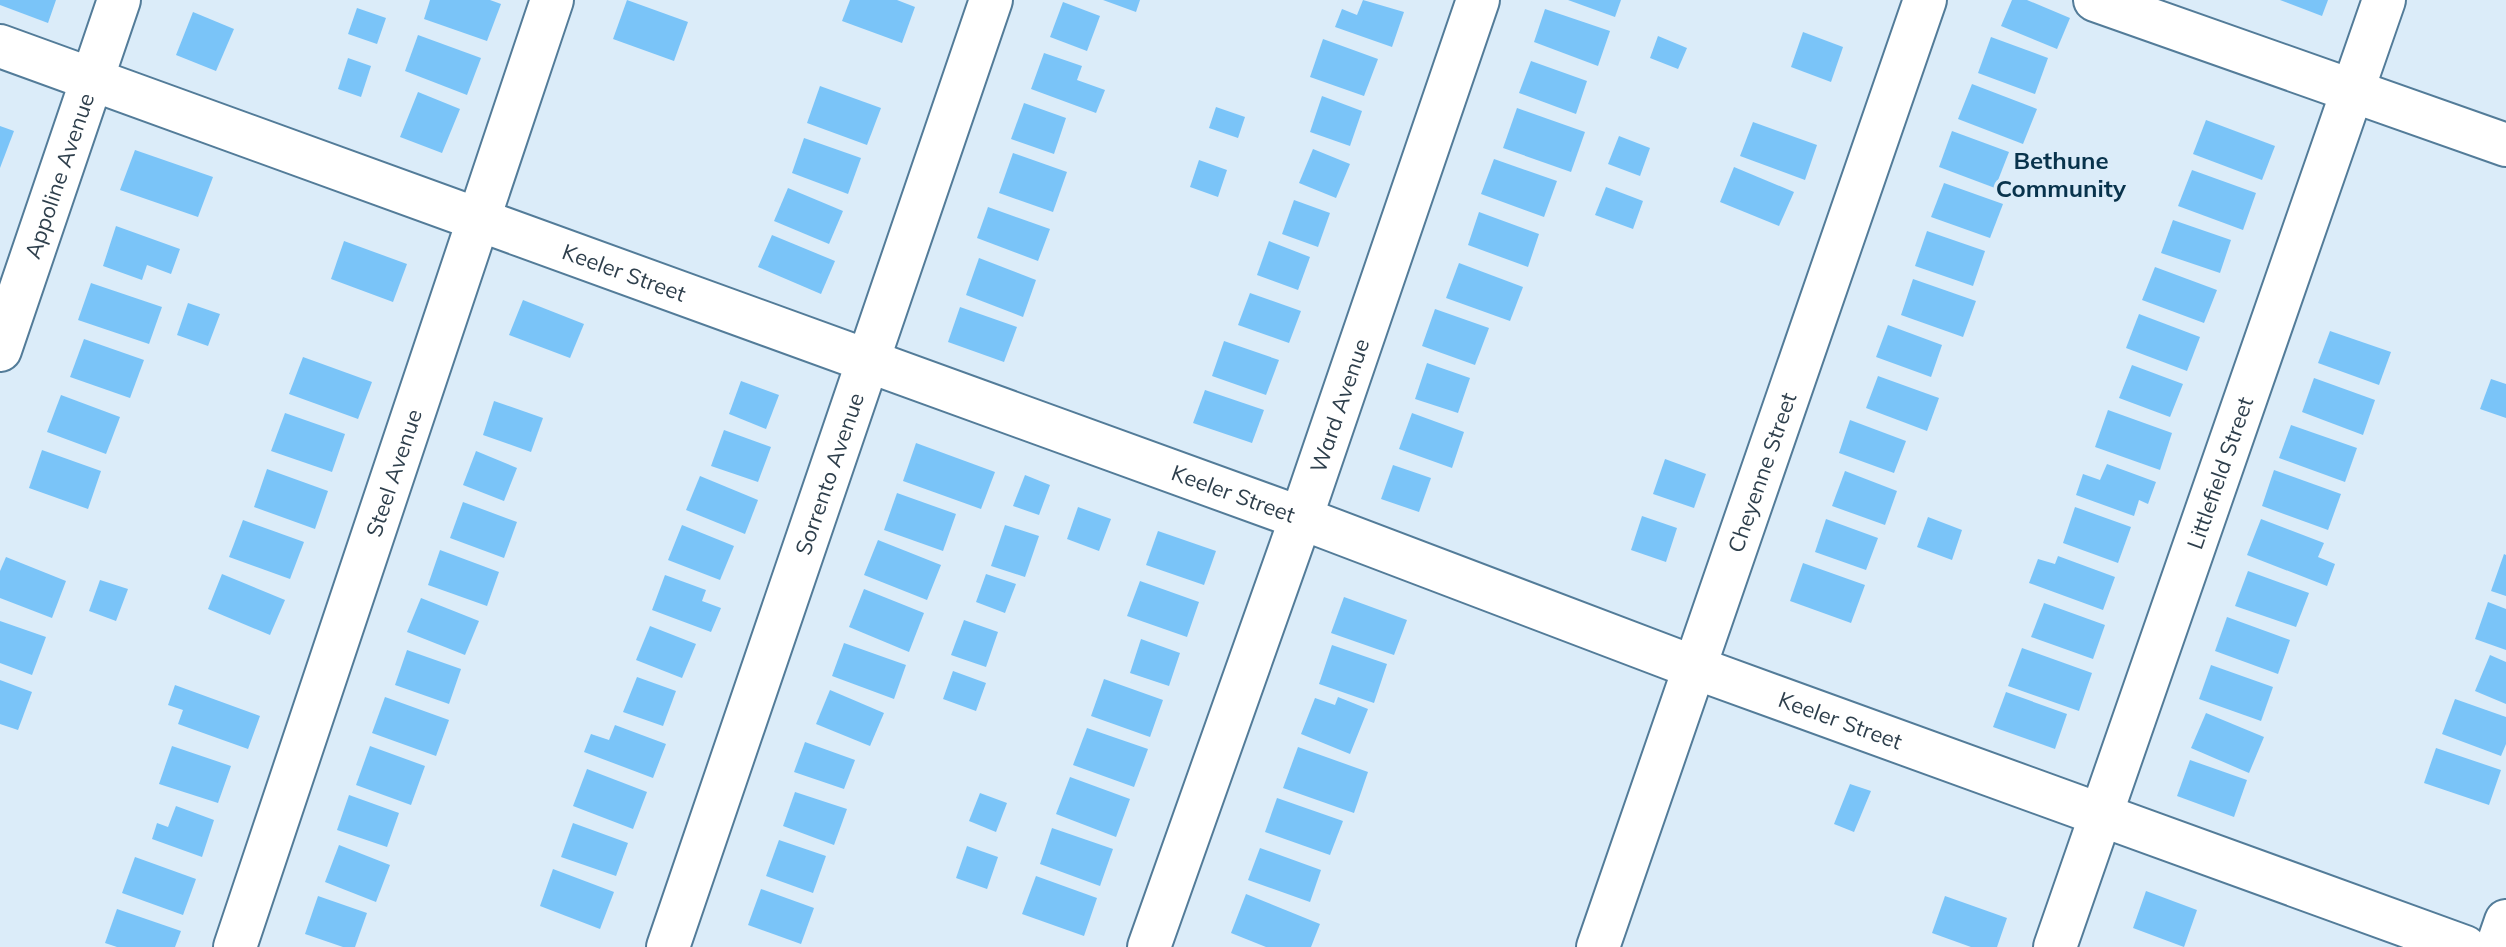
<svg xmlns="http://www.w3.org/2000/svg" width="2506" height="947" viewBox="0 0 2506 947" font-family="Mulish,sans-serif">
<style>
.building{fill:#7ac4f8}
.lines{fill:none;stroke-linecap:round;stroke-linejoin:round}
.minor-casing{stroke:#537c99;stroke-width:46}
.minor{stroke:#fff;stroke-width:42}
.labels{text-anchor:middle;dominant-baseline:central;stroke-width:7;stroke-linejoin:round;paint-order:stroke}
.street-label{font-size:22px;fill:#2e3f4c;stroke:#dbecf9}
.neighbourhood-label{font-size:24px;font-weight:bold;fill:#08334c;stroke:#dbecf9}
</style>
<rect width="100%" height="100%" fill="#dbecf9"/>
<g class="building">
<polygon points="0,0 56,0 48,23 0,5"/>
<polygon points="430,0 490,0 501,4 487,41 424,19"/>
<polygon points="627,0 688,22 674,61 613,39"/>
<polygon points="850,0 897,0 915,7 902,43 842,21"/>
<polygon points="1103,0 1140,0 1136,12"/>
<polygon points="1363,0 1404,12 1392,47 1335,27 1342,9 1357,15"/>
<polygon points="1568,0 1621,0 1615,17"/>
<polygon points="2012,0 2027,0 2070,18 2057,49 2001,26"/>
<polygon points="2280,0 2328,0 2322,16"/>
<polygon points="1063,2 1100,16 1087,51 1050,37"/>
<polygon points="357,8 386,18 377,44 348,34"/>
<polygon points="1545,9 1610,31 1598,66 1534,42"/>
<polygon points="193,12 234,29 216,71 176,55"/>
<polygon points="1803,32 1843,47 1831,82 1791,67"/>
<polygon points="418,35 481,58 467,95 405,71"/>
<polygon points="1658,36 1687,48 1678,69 1650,58"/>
<polygon points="1991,37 2048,58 2035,94 1978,73"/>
<polygon points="1323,39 1378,59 1364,96 1310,77"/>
<polygon points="1044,53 1082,66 1077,80 1105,90 1096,113 1031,89"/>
<polygon points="348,58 371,66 361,97 338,89"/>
<polygon points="1531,61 1587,81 1576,114 1519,93"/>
<polygon points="1972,84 2037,109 2023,144 1958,119"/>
<polygon points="820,86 881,108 867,145 807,123"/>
<polygon points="418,92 460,109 442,153 400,137"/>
<polygon points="1322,96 1362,111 1350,146 1310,132"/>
<polygon points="1024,103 1066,118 1054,154 1011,139"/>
<polygon points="1216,107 1245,117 1238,138 1209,128"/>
<polygon points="1517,108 1585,132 1571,172 1503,148"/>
<polygon points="2206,120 2275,146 2262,180 2193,154"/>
<polygon points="1753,122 1817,145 1805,180 1740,156"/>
<polygon points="0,126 14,131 0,168"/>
<polygon points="1952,131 2009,152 1995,188 1939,167"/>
<polygon points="1619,136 1650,148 1640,176 1608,164"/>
<polygon points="804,138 861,158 848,194 792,173"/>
<polygon points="1313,149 1350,164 1336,198 1299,183"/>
<polygon points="135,150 213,177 198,217 120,190"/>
<polygon points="1013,153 1067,172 1053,212 999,193"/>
<polygon points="1494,159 1557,181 1544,217 1481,194"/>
<polygon points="1199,160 1227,170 1218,197 1190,187"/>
<polygon points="1734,167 1794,192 1779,226 1720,202"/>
<polygon points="2192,170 2256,193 2243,230 2178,206"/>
<polygon points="1944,183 2003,204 1990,238 1931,217"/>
<polygon points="1606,187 1643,201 1633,229 1595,215"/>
<polygon points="788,188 843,211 829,244 774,221"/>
<polygon points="1294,200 1330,213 1318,247 1282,234"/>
<polygon points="988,207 1050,229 1038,261 977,238"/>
<polygon points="1479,212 1539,234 1528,267 1468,245"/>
<polygon points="2173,220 2231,240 2220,273 2161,253"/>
<polygon points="116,226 180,249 171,274 147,265 142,280 103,266"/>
<polygon points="1927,231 1985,251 1973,286 1915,266"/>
<polygon points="772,235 835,261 821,294 758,267"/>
<polygon points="344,241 407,264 393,302 331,279"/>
<polygon points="1269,241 1310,257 1298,290 1257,275"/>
<polygon points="979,258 1036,280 1023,317 966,295"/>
<polygon points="1459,263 1523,287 1510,321 1446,298"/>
<polygon points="2155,267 2217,290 2204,323 2142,300"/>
<polygon points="1913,279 1976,301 1963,337 1901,315"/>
<polygon points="91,283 162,307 149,344 78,320"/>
<polygon points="1250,293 1301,311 1289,343 1238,325"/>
<polygon points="523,300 584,324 570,358 509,335"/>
<polygon points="188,303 220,314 208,346 177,335"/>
<polygon points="960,307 1017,327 1004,362 948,342"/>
<polygon points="1435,309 1489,328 1475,365 1422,346"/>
<polygon points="2139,314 2200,337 2187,371 2126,348"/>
<polygon points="1888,325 1942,345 1931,377 1876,357"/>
<polygon points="2330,331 2391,352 2379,385 2318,363"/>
<polygon points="84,339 144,360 130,398 70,377"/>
<polygon points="1224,341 1279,360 1266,395 1212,376"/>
<polygon points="303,357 372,382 358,419 289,394"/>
<polygon points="1427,363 1470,378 1458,413 1415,399"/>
<polygon points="2132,365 2183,384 2170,417 2119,398"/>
<polygon points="1878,376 1939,398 1927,431 1866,408"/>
<polygon points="2314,378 2375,400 2363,435 2302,412"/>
<polygon points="2491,379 2506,384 2506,418 2480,409"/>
<polygon points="741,381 779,395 766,429 729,414"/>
<polygon points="1205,390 1264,410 1252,443 1193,423"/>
<polygon points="61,395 120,417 106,454 47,432"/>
<polygon points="494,401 543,418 531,452 483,435"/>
<polygon points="2108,410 2172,433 2160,470 2095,447"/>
<polygon points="285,413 345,434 332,472 271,451"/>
<polygon points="1412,413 1464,432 1452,468 1399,449"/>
<polygon points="1850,420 1906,441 1894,473 1839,453"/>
<polygon points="2291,425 2357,448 2345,482 2279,458"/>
<polygon points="724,430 771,447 758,482 711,466"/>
<polygon points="916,443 995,472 981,509 903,481"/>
<polygon points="42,450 101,471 88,509 29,488"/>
<polygon points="476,451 517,468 504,501 463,485"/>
<polygon points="1665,459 1706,474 1694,508 1653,494"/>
<polygon points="2107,464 2156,482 2148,504 2139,500 2134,516 2076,495 2083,474 2100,480"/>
<polygon points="1393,465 1431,478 1419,512 1381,499"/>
<polygon points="267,469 328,491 315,529 254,507"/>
<polygon points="2274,470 2341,494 2328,530 2262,506"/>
<polygon points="1845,471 1897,491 1885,525 1832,506"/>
<polygon points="1025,475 1050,485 1039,515 1013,506"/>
<polygon points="700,476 758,500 745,534 686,510"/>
<polygon points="897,493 956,514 943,551 884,530"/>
<polygon points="463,502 517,522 504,558 450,538"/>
<polygon points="1078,507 1111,519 1099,551 1067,539"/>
<polygon points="2075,507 2131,527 2118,563 2063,543"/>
<polygon points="1642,516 1677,528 1666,562 1631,550"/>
<polygon points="1928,517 1962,530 1952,560 1917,547"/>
<polygon points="1826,519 1878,538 1866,570 1815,552"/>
<polygon points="2261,519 2324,543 2318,557 2335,564 2327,586 2247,555"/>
<polygon points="243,520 304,542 290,579 229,557"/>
<polygon points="682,525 734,546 720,580 668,560"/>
<polygon points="1005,525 1039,536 1025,577 991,566"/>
<polygon points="1158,531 1216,551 1204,585 1146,565"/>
<polygon points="878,540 941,565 927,600 864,575"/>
<polygon points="440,550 499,572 487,606 428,585"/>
<polygon points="2504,554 2506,555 2506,596 2491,591"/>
<polygon points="2058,556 2115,577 2103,610 2029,583 2038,559 2055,564"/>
<polygon points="6,557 66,581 52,618 0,598 0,571"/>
<polygon points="1803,563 1865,585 1851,623 1790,601"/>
<polygon points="2248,571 2309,593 2296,627 2235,606"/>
<polygon points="222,574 285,600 270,635 208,609"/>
<polygon points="986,574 1016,584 1005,613 976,602"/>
<polygon points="665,575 706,590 702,601 721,608 711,632 652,610"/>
<polygon points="100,580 128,589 116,621 89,611"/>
<polygon points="1140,581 1199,602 1187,637 1127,616"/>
<polygon points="864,589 924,613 909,652 849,627"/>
<polygon points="1344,597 1407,620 1394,655 1331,633"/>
<polygon points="421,598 479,621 465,655 407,632"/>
<polygon points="2488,602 2506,609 2506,650 2475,639"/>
<polygon points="2044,603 2105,625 2093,659 2031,637"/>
<polygon points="2227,617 2290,640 2278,674 2215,651"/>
<polygon points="964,620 998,632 986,667 951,655"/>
<polygon points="0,621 46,637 32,675 0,663"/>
<polygon points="650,626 696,644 682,678 636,660"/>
<polygon points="1141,639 1180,653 1169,686 1130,673"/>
<polygon points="844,643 906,665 894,699 832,676"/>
<polygon points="1332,645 1387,664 1374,703 1319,684"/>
<polygon points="2022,648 2092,673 2079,711 2008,686"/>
<polygon points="407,650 461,669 449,704 395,685"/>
<polygon points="2490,655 2506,662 2506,704 2475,691"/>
<polygon points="2211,665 2273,687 2261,721 2199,699"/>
<polygon points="953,671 986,683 976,711 943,699"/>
<polygon points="637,677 676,691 663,726 623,712"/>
<polygon points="1104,679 1163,700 1150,737 1091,716"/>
<polygon points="0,680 32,692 18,730 0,724"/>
<polygon points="175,685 260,716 248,749 178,724 183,710 168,705"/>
<polygon points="830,690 884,713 870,746 816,724"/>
<polygon points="2006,692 2067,714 2055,749 1993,727"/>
<polygon points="385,697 449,720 436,756 372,733"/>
<polygon points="1338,697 1368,709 1350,754 1301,734 1315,698 1335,705"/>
<polygon points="2455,699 2506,717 2506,744 2501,756 2442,734"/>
<polygon points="2206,713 2264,737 2249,773 2191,748"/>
<polygon points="615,725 666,744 653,778 584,752 591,734 609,740"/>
<polygon points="1087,728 1148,749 1134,787 1073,765"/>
<polygon points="805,742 855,760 844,789 794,772"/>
<polygon points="172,746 231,766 218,803 159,784"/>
<polygon points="370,746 425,766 411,805 356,785"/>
<polygon points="1298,747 1368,772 1354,813 1283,788"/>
<polygon points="2436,748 2501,770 2489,805 2424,783"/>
<polygon points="2190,760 2247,780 2234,817 2177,796"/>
<polygon points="587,769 647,792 633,829 573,806"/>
<polygon points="1070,777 1130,799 1116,837 1056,814"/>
<polygon points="1850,784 1871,791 1854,832 1834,824"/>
<polygon points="795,792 847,809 834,845 783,826"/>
<polygon points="980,793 1007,803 996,832 969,821"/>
<polygon points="349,795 399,813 387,847 337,830"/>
<polygon points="1277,798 1343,821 1330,855 1265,832"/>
<polygon points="176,806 214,820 202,857 152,839 157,823 168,827"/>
<polygon points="573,823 628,843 616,876 561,857"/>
<polygon points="1052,828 1113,849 1100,886 1040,864"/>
<polygon points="779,840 826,856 813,893 766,876"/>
<polygon points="339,845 390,865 376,902 325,882"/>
<polygon points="967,846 998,857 987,889 956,878"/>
<polygon points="1260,848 1321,870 1310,902 1248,880"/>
<polygon points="135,857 196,879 183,915 122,893"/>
<polygon points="553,869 614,892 600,929 540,906"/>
<polygon points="1036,876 1097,898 1084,936 1022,914"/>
<polygon points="761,889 814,908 801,944 748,925"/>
<polygon points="2146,891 2197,910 2184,947 2133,928"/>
<polygon points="1246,894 1320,924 1311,947 1266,947 1231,933"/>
<polygon points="318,896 367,913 355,947 343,947 305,934"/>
<polygon points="1945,896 2007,918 1997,947 1971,947 1932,933"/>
<polygon points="117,909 181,931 175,947 117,947 105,943"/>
</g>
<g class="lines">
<defs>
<g id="minor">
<polyline points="2095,0 2506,145"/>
<path id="s1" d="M0,46l1301,472 395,150 769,279"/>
<path id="s2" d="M0,350l119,-350"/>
<path id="s3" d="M235,947l317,-947"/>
<path id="s4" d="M668,947l323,-947"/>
<path id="s5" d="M1149,947l152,-429 177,-518"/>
<path id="s6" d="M1598,947l327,-947"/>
<path id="s7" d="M2055,947l329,-947"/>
<polyline points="2497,947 2506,921"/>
</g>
</defs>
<use href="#minor" class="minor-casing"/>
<use href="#minor" class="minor"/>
</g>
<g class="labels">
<g class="street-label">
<text stroke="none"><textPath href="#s2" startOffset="184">Appoline Avenue</textPath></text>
<text stroke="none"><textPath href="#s1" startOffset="664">Keeler Street</textPath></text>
<text stroke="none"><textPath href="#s5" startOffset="574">Ward Avenue</textPath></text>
<text stroke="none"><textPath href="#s3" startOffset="500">Steel Avenue</textPath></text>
<text stroke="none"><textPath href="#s4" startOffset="500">Sorrento Avenue</textPath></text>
<text stroke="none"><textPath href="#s6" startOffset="502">Cheyenne Street</textPath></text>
<text stroke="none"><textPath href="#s7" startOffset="502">Littlefield Street</textPath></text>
<text stroke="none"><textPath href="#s1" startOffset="1312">Keeler Street</textPath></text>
<text stroke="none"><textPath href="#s1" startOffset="1960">Keeler Street</textPath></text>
</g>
<g class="neighbourhood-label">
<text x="2061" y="160">Bethune<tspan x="2061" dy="28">Community</tspan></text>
</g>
</g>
</svg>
